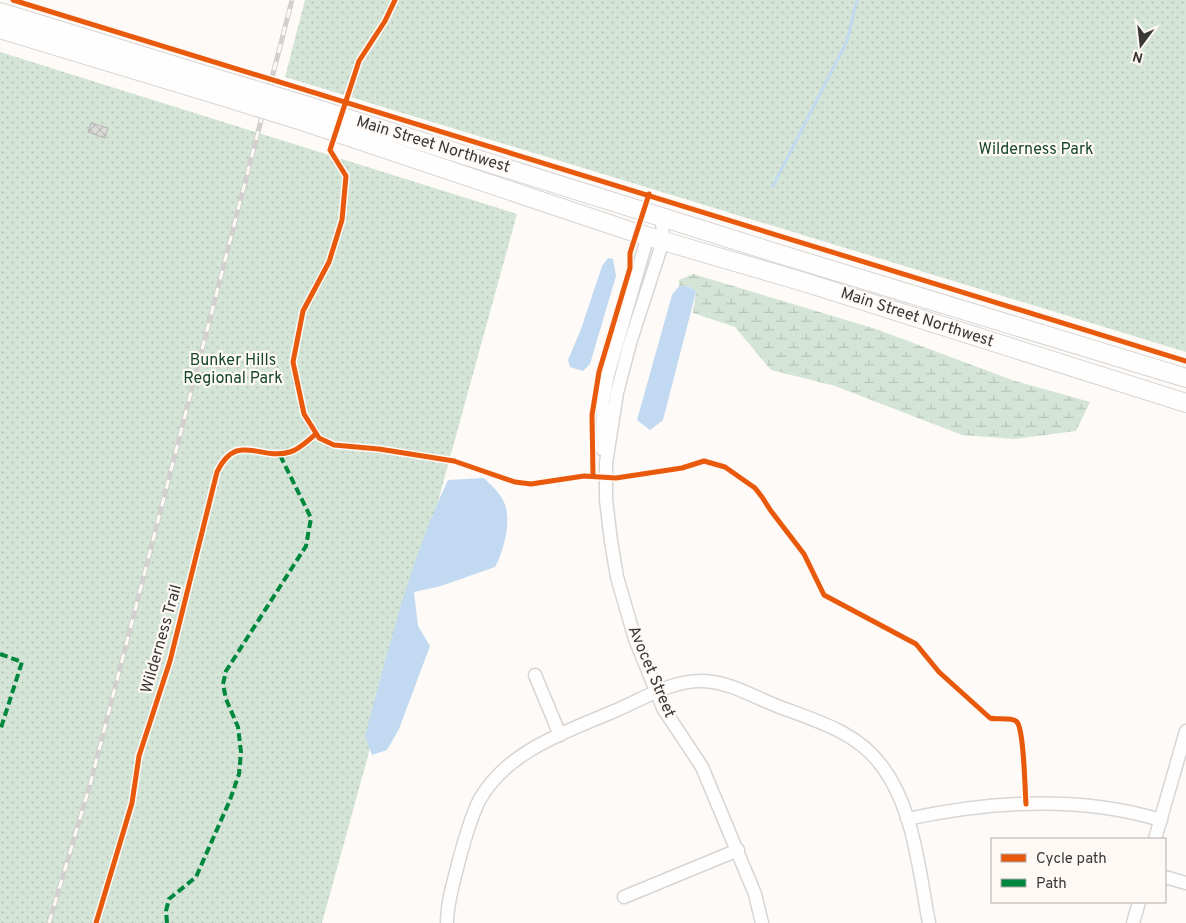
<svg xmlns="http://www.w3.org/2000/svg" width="1186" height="923" viewBox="0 0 1186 923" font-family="Overpass,sans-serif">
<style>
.wetland{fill:url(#wetland-marsh)}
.park{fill:url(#park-dots)}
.water{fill:#c1daf1}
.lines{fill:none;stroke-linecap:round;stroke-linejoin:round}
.stream{stroke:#c1daf1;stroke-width:3}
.building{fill:url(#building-cross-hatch);stroke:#b6b4b2}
.minor-casing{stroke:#d8d6d4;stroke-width:15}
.secondary-casing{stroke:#d8d6d4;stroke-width:20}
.minor{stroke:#fffefe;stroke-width:12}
.secondary{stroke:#fffefe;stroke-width:18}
.rail-casing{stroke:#d1d0cf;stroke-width:5}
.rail{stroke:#fff9f5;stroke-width:3;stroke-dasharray:9;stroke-linecap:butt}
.secondary-bridge-casing{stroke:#d8d6d4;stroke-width:20;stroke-linecap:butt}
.secondary-bridge{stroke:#fffefe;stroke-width:18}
.quiet{stroke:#00873e;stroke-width:4;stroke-dasharray:8 4;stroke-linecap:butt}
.cycleway-casing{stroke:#fff9f5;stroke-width:8}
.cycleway{stroke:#e8590c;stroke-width:5}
.labels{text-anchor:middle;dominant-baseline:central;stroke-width:4.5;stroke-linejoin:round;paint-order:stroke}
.street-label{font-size:16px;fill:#3a3837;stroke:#fff9f5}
.park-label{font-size:16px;fill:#16472a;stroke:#fff9f5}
</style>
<defs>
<pattern id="wetland-marsh" width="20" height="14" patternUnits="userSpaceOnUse" patternTransform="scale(1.25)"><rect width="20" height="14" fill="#d4e5d7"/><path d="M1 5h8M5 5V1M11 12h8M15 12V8" fill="none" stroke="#b7c5b9"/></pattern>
<pattern id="park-dots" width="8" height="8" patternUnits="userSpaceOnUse" patternTransform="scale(1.25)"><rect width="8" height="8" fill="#d4e5d7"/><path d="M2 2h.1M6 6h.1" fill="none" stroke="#b7c5b9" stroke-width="1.8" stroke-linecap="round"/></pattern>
<pattern id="building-cross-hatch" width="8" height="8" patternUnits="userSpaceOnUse" patternTransform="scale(1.25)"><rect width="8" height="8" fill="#dcdad8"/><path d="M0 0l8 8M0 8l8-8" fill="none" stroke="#bebcba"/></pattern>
</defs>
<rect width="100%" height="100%" fill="#fdfaf7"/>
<polygon class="wetland" points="693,274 876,329 1012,380 1090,402 1076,431 1014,439 962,435 835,386 771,370 735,327 693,313 696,292 690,287 679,286 679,280"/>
<g class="park">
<polygon points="305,0 1186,0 1186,352 285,77"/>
<polygon points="0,52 517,214 322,923 0,923"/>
</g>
<g class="water">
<polygon points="608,258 613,259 616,276 590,364 583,371 570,367 568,360 581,329 602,266"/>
<polygon points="679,286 690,287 696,292 663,420 650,430 637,420 672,295"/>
<path d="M484,478c6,6 17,16 20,24 8,19 0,48 -9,65l-54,19 -27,6 4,34 12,20 -31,83 -12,21 -15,5 -7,-19c24,-87 44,-174 83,-256z"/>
</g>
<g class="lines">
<polyline class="stream" points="773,186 847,41 857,0"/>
</g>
<polygon class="building" points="91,123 108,128 105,138 88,132"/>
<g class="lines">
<defs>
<g id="minor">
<polyline points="662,217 663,241 630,343 617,393 606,463 606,500 611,541 617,577 635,639 663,708 702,767 755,894 762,923"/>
<polyline points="602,449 603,401 608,375 648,235"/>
<polyline points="535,675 560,735"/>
<path d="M907,819c83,-18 171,-24 254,1"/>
<polyline points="1155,839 1186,731"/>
<polyline points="1165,877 1186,883"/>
<polyline points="624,897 738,850"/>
<path d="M447,923c0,-21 7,-42 12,-63 6,-21 11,-42 21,-61 28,-49 88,-68 137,-89 27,-12 56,-30 86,-29 30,1 57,20 85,29 35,13 70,24 93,55 33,43 38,106 48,158"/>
<polyline points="1133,923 1139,902"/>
</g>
<g id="secondary">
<polyline points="0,12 225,81"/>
<polyline points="0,29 221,96"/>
<polyline points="305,105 779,254 1186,378"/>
<polyline points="302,121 636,233 807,283 1186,403"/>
</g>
</defs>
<use href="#minor" class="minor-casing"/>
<use href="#secondary" class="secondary-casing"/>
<use href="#minor" class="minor"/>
<use href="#secondary" class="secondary"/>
<defs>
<polyline id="rail" points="49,923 91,781 292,0"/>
</defs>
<use href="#rail" class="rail-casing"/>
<use href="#rail" class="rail"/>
<defs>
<g id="secondary-bridge">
<polyline points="225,81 305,105"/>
<polyline points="221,96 302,121"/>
</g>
</defs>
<use href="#secondary-bridge" class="secondary-bridge-casing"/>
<use href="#secondary-bridge" class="secondary-bridge"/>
<g class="quiet">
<polyline points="0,654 22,662 0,731"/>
<polyline points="167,923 166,911 169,899 196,877 230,800 239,774 241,752 238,727 226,699 223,684 226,671 306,546 311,518 279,453"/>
</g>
<defs>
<g id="cycleway">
<polyline points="13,0 1186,361"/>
<path d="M395,0l-10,21 -26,40 -29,89 16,26 -4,44 -13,42 -26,49 -10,51 11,52 15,24 15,7 45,4 75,12 61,21 16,2 53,-8 32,2 66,-10 22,-7 21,6 30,21 7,9 9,14 33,43 20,41 92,49 23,28 51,46c7,2 23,-1 27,4 7,8 8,69 9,82"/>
<polyline points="593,476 592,415 599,372 630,268 630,253 649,194"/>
<path d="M96,923l36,-120 7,-47 31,-95 47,-189c20,-41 42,-11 73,-20 10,-3 18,-12 26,-18"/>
</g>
</defs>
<use href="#cycleway" class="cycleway-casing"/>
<use href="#cycleway" class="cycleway"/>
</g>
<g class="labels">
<g class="street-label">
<text transform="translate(433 145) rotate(17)">Main Street Northwest</text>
<text transform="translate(917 318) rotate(18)">Main Street Northwest</text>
<text transform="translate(162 639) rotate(-74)">Wilderness Trail</text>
<text transform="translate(651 672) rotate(67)">Avocet Street</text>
</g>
<g class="park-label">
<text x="1036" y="150">Wilderness Park</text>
<text x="233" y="361">Bunker Hills<tspan x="233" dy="18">Regional Park</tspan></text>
</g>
</g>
<rect x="991" y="838" width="175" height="65" fill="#fff9f5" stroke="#b0aca9"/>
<rect x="1001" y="854" width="25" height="8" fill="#e8590c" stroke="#b0aca9"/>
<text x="1036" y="863" font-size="15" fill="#3a3837">Cycle path</text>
<rect x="1001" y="879" width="25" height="8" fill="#00873e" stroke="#b0aca9"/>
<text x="1036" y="888" font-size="15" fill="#3a3837">Path</text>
<g transform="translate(1141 45) rotate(195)" stroke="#fff9f5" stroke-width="4" paint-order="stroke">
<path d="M0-4L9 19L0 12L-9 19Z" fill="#3a3837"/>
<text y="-8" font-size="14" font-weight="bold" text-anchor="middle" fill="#3a3837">N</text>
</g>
</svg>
